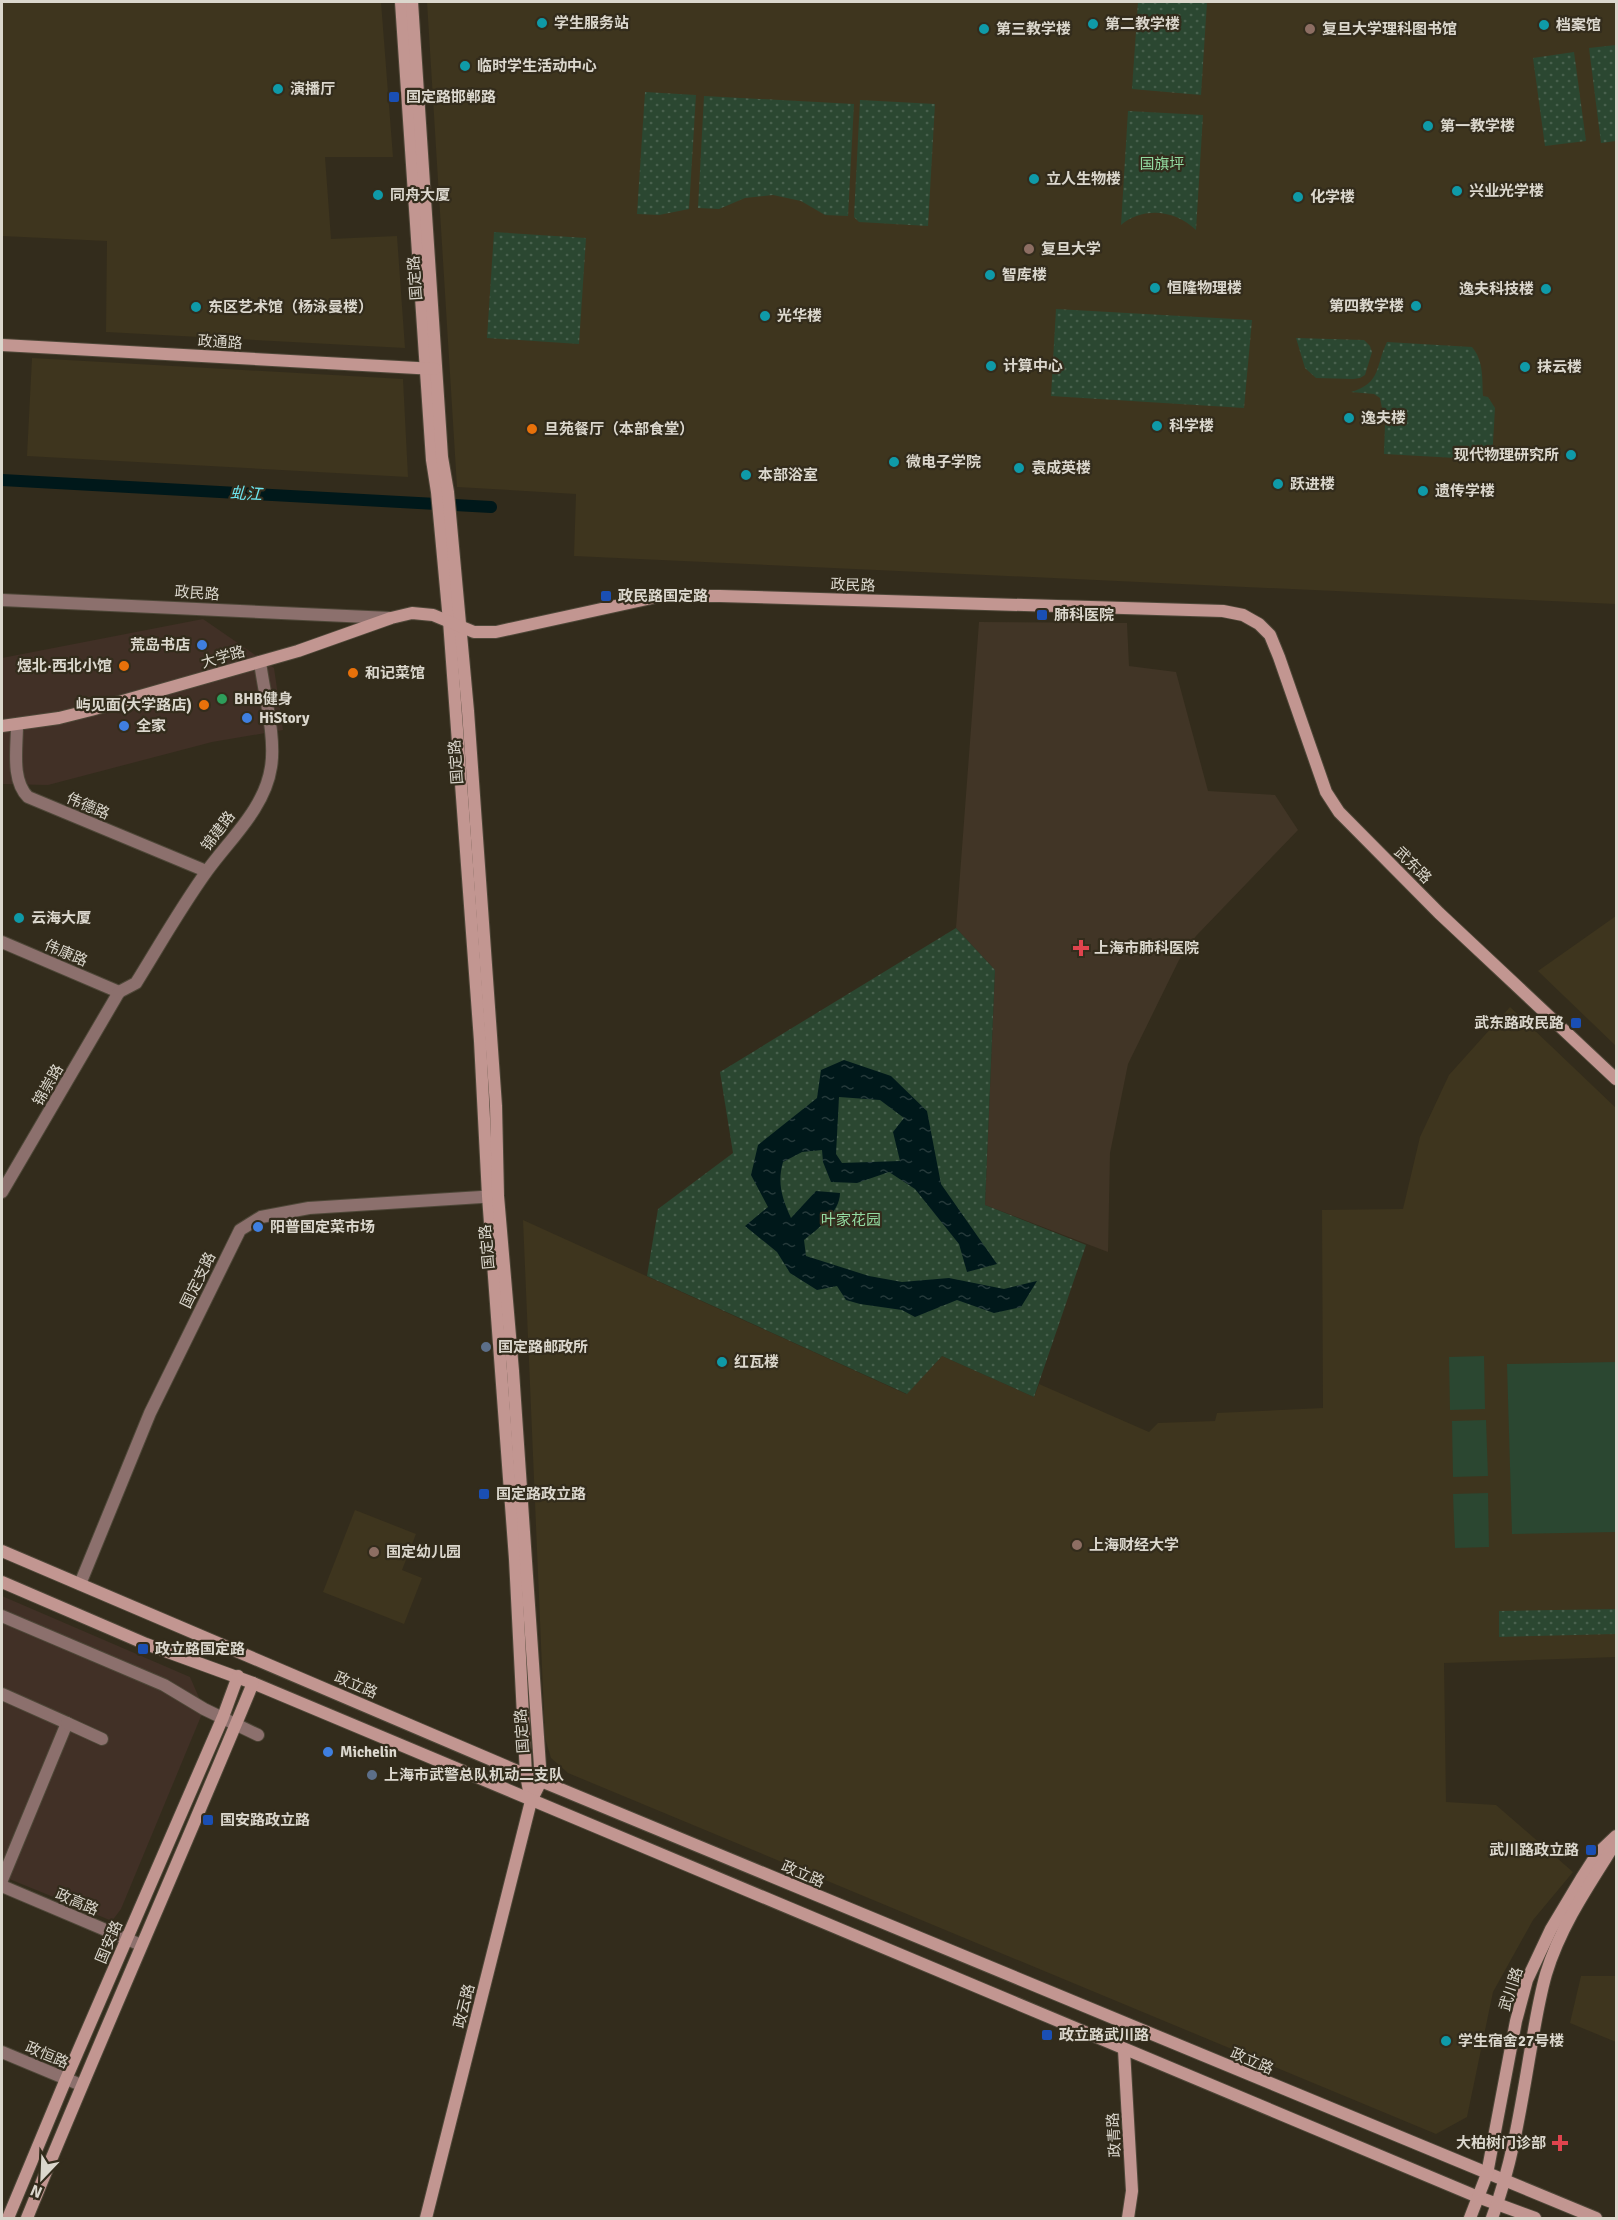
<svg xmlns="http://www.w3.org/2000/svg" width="1618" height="2220" viewBox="0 0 1618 2220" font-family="Signika,'Noto Sans SC',sans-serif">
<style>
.commercial{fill:#413026}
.built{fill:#3e351e}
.medical{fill:#413526}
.grass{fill:url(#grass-dots)}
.pitch{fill:#2b4731}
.water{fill:url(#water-ripples);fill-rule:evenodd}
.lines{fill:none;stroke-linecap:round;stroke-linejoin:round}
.canal{stroke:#00181a;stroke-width:12}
.street-casing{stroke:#4e4738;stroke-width:14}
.secondary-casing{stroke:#4e4738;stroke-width:14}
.street{stroke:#8c706d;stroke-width:12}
.secondary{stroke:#c29691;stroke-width:12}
.culture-dot{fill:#0f9aa8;stroke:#332c1c;stroke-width:2}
.education-dot{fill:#8d6e63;stroke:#332c1c;stroke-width:2}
.transit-dot{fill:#1a4fb4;stroke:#332c1c;stroke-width:2}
.food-dot{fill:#e8710a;stroke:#332c1c;stroke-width:2}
.shop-dot{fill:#3f7fe0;stroke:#332c1c;stroke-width:2}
.leisure-dot{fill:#2e9e5b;stroke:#332c1c;stroke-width:2}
.health-dot{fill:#e0444e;stroke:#332c1c;stroke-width:2}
.service-dot{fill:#5c6f8a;stroke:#332c1c;stroke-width:2}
.labels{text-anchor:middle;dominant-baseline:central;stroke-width:4.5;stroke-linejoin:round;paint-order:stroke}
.poi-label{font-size:15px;font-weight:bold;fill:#dbd7cd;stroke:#332c1c;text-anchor:start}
.park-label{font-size:15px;fill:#93dba1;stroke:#332c1c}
.street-label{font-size:15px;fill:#dbd7cd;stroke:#332c1c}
.water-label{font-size:16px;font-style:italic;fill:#6de6f0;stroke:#332c1c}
</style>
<defs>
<pattern id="grass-dots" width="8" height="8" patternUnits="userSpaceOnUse" patternTransform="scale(1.5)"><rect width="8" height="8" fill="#2b4731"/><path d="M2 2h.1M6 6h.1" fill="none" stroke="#49614e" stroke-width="1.8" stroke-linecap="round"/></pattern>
<pattern id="water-ripples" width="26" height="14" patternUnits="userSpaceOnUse" patternTransform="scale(1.5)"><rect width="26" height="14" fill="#00181a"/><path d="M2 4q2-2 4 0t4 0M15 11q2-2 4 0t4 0" fill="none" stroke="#25393a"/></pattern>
</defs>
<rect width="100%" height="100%" fill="#332c1c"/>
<g class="commercial">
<polygon points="203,619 274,668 283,730 212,742 48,785 2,784 2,658"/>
<polygon points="2,1596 190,1677 204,1709 121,1909 112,1921 2,1876"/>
</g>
<g class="built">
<polygon points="2,2 381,2 393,157 325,157 331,239 397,236 405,348 106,332 107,241 2,236"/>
<polygon points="427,2 1616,2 1616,604 574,556 576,494 457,487"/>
<polygon points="32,358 403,379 408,477 27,456"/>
<polygon points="1616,916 1616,1046 1538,971"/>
<polygon points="1510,1007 1616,1108 1616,1657 1444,1663 1446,1802 1496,1805 1573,1872 1533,1920 1493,1992 1467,2117 1436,2134 568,1773 551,1758 545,1738 523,1220 906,1394 942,1356 1034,1397 1039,1384 1149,1432 1158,1423 1215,1421 1217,1413 1323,1408 1322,1210 1403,1209 1420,1137 1449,1075"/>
<polygon points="355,1510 416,1534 402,1570 422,1578 404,1624 323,1592"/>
<polygon points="1581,1976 1616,1976 1616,2042 1570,2023"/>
</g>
<polygon class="medical" points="979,622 1127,623 1129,666 1176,672 1208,791 1275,795 1298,830 1196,936 1179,960 1128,1064 1110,1153 1108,1252 985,1205 995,970 956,928"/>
<g class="grass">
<polygon points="1138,2 1207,2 1201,95 1132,89"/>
<polygon points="1616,45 1616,141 1601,143 1589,48"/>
<polygon points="1574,52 1586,141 1545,146 1533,58"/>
<polygon points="645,92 696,95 689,209 659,215 637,214"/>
<polygon points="704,96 854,104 848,216 825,215 801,201 773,195 745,198 719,209 698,208"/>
<polygon points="860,100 935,104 928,226 859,222 854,217"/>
<path d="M1128,111l75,4 -7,115c-20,-20 -53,-24 -75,-5z"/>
<polygon points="494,232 586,238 579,344 487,338"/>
<polygon points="1056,309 1252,320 1244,408 1051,396"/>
<polygon points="1296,338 1364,340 1370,346 1372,352 1365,375 1360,378 1353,379 1316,378 1305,368"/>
<path d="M1387,342l85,5c12,14 10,32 11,49l5,1 7,11 -3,52 -108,-6 1,-30 -5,-26 -6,-4 -23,-2c31,-9 24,-26 36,-50z"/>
<polygon points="956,928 995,970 985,1205 1086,1245 1034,1397 942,1356 907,1394 647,1276 658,1209 733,1153 720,1072"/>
<polygon points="1616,1609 1616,1634 1499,1637 1499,1611"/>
</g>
<g class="pitch">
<polygon points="1484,1356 1485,1409 1450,1410 1449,1357"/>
<polygon points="1616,1362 1616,1532 1512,1534 1507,1364"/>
<polygon points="1486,1420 1488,1476 1453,1477 1452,1421"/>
<polygon points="1488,1493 1489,1547 1455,1548 1453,1494"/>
</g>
<path class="water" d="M844,1060l47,16 36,35 14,73 56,80 -30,8 -8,-28 -44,-55 -26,-17 -32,11 -26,-1 -8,-20 -1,-12 -20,2 -19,10c-6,21 -1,36 8,56l25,-27 24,2c0,19 -22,36 -36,47l2,16 63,20 33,6 47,-4 55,11 33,-8 -16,26 -27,6 -37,-13 -42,17 -13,-7 -42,-6 -14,-4 -9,-14 -20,4 -27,-17 -13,-21 -32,-26 23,-19 -17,-32 7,-30 59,-47 4,-28zM839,1097l41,3 24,18 -11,14 7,29 -58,2 -6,-9z"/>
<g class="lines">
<polyline class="canal" points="2,480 491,507"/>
<defs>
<g id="street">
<polyline points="2,600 390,618"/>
<path d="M17,725c0,23 -6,55 11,72l178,74"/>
<polyline points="2,942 119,992"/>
<path d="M119,992l17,-9c23,-37 45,-76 71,-112 23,-32 58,-63 64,-104 5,-30 -7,-74 -11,-105"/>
<polyline points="2,1192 119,992"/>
<polyline points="80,1584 150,1413 240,1230 261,1217 309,1208 497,1196"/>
<polyline points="2,1616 164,1685 204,1709 258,1735"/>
<polyline points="2,1694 67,1723 2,1880"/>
<polyline points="67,1723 102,1739"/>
<polyline points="2,1886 141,1945"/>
<polyline points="2,2052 81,2085"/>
</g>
<g id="secondary">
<polyline points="401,2 432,460 437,492 449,621 480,1041 488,1196 515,1559 526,1775 531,1801"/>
<polyline points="412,2 442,457 448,492 468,711 496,1106 498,1196 513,1371 541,1781 531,1801 426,2218"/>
<polyline points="2,345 435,369"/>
<polyline points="2,726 59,718 91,710 298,651 391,618 412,613 433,615 474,632 496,632 661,596 720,596 1223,611 1243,615 1259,624 1270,635 1279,657 1326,792 1339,812 1439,913 1616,1079"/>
<polyline points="2,1551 541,1781 1596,2218"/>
<polyline points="2,1582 146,1644 253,1683 1478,2197 1535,2218"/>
<polyline points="1124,2050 1132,2191 1128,2218"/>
<polyline points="8,2218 66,2079 223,1717 238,1676"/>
<path d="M27,2218c73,-179 152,-356 226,-535"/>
<polyline points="1470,2218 1487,2174 1516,2021 1527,1980 1551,1929 1581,1879 1597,1854 1616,1836"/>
<path d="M1492,2218c19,-50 28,-105 37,-159 5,-28 9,-57 17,-85 15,-49 43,-89 70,-132"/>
</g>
</defs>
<use href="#street" class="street-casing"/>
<use href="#secondary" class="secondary-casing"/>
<use href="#street" class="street"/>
<use href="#secondary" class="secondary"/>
</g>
<g class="culture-dot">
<circle cx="542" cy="23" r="6"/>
<circle cx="1093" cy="24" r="6"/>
<circle cx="1544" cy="25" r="6"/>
<circle cx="984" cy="29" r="6"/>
<circle cx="465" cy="66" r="6"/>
<circle cx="278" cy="89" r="6"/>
<circle cx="1428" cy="126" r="6"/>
<circle cx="1034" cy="179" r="6"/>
<circle cx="1457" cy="191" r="6"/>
<circle cx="378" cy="195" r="6"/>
<circle cx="1298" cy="197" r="6"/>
<circle cx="990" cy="275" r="6"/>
<circle cx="1155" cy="288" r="6"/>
<circle cx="1546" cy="289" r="6"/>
<circle cx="1416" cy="306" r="6"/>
<circle cx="196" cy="307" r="6"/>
<circle cx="765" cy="316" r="6"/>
<circle cx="991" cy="366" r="6"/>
<circle cx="1525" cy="367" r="6"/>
<circle cx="1349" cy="418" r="6"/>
<circle cx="1157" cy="426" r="6"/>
<circle cx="1571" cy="455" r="6"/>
<circle cx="894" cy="462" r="6"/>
<circle cx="1019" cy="468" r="6"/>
<circle cx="746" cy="475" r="6"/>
<circle cx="1278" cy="484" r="6"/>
<circle cx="1423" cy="491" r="6"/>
<circle cx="19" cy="918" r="6"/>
<circle cx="722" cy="1362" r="6"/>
<circle cx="1446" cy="2041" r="6"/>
</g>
<g class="education-dot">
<circle cx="1310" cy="29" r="6"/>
<circle cx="1029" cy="249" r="6"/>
<circle cx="1077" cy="1545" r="6"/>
<circle cx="374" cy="1552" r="6"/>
</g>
<g class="transit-dot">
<rect x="388" y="91" width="12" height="12" rx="3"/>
<rect x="600" y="590" width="12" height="12" rx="3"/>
<rect x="1036" y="609" width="12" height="12" rx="3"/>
<rect x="1570" y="1017" width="12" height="12" rx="3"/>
<rect x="478" y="1488" width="12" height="12" rx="3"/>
<rect x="137" y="1643" width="12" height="12" rx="3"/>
<rect x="202" y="1814" width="12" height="12" rx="3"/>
<rect x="1585" y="1844" width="12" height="12" rx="3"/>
<rect x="1041" y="2029" width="12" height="12" rx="3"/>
</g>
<g class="food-dot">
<circle cx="532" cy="429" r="6"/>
<circle cx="124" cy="666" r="6"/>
<circle cx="353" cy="673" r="6"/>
<circle cx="204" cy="705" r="6"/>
</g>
<g class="shop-dot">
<circle cx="202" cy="645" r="6"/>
<circle cx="247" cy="718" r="6"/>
<circle cx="124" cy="726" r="6"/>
<circle cx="258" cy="1227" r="6"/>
<circle cx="328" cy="1752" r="6"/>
</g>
<circle class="leisure-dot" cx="222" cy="699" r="6"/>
<g class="health-dot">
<path d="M1078 939h6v6h6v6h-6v6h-6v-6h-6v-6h6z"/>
<path d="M1557 2134h6v6h6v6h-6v6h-6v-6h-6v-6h6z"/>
</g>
<g class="service-dot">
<circle cx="486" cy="1347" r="6"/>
<circle cx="372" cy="1775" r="6"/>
</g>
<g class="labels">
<g class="poi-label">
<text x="554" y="23">学生服务站</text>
<text x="1105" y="24">第二教学楼</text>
<text x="1556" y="25">档案馆</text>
<text x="996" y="29">第三教学楼</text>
<text x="1322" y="29">复旦大学理科图书馆</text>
<text x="477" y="66">临时学生活动中心</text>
<text x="290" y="89">演播厅</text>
<text x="406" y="97">国定路邯郸路</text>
<text x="1440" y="126">第一教学楼</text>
<text x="1046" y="179">立人生物楼</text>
<text x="1469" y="191">兴业光学楼</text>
<text x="390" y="195">同舟大厦</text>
<text x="1310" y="197">化学楼</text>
<text x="1041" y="249">复旦大学</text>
<text x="1002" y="275">智库楼</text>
<text x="1167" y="288">恒隆物理楼</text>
<text x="1534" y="289" text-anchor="end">逸夫科技楼</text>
<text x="1404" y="306" text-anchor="end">第四教学楼</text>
<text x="208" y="307">东区艺术馆（杨泳曼楼）</text>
<text x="777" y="316">光华楼</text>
<text x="1003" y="366">计算中心</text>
<text x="1537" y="367">抹云楼</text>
<text x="1361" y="418">逸夫楼</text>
<text x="1169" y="426">科学楼</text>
<text x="544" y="429">旦苑餐厅（本部食堂）</text>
<text x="1559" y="455" text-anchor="end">现代物理研究所</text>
<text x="906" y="462">微电子学院</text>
<text x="1031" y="468">袁成英楼</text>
<text x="758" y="475">本部浴室</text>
<text x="1290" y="484">跃进楼</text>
<text x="1435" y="491">遗传学楼</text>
<text x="618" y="596">政民路国定路</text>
<text x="1054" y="615">肺科医院</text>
<text x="190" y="645" text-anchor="end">荒岛书店</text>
<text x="112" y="666" text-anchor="end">煜北·西北小馆</text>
<text x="365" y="673">和记菜馆</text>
<text x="234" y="699">BHB健身</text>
<text x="192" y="705" text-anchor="end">屿见面(大学路店)</text>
<text x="259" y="718">HiStory</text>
<text x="136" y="726">全家</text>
<text x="31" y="918">云海大厦</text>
<text x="1094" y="948">上海市肺科医院</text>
<text x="1564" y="1023" text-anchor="end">武东路政民路</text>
<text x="270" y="1227">阳普国定菜市场</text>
<text x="498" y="1347">国定路邮政所</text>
<text x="734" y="1362">红瓦楼</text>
<text x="496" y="1494">国定路政立路</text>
<text x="1089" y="1545">上海财经大学</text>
<text x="386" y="1552">国定幼儿园</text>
<text x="155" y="1649">政立路国定路</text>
<text x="340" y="1752">Michelin</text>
<text x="384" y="1775">上海市武警总队机动二支队</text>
<text x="220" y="1820">国安路政立路</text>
<text x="1579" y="1850" text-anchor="end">武川路政立路</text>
<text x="1059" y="2035">政立路武川路</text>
<text x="1458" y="2041">学生宿舍27号楼</text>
<text x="1546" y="2143" text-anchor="end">大柏树门诊部</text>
</g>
<g class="park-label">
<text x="1162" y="164">国旗坪</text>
<text x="851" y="1220">叶家花园</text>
</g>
<g class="street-label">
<text transform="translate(415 278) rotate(-94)">国定路</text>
<text transform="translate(220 342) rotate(3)">政通路</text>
<text transform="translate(853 585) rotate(2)">政民路</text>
<text transform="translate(197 593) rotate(4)">政民路</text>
<text transform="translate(223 657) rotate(-16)">大学路</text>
<text transform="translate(456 762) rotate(-94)">国定路</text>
<text transform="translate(88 806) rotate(23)">伟德路</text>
<text transform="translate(218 831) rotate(-53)">锦建路</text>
<text transform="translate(1413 865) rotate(45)">武东路</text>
<text transform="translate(66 953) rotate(23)">伟康路</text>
<text transform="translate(48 1085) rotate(-60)">锦崇路</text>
<text transform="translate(487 1247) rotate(-95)">国定路</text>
<text transform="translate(198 1280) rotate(-64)">国定支路</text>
<text transform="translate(356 1685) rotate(23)">政立路</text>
<text transform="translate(522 1731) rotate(-94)">国定路</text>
<text transform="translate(803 1874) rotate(23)">政立路</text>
<text transform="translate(77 1902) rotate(23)">政高路</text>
<text transform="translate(109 1942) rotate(-67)">国安路</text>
<text transform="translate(1511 1989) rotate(-72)">武川路</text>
<text transform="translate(464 2006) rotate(-76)">政云路</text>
<text transform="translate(47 2055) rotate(23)">政恒路</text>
<text transform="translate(1252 2061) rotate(23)">政立路</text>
<text transform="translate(1114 2135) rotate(-93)">政青路</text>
</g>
<g class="water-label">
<text transform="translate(246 494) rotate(3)">虬江</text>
</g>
</g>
<rect width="1618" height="2220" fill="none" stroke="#dbd7cd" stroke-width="6"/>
<g transform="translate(42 2178) rotate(203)" stroke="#332c1c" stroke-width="4.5" paint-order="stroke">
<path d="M0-4.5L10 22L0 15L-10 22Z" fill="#dbd7cd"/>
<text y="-9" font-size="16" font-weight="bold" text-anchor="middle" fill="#dbd7cd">N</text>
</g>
</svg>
